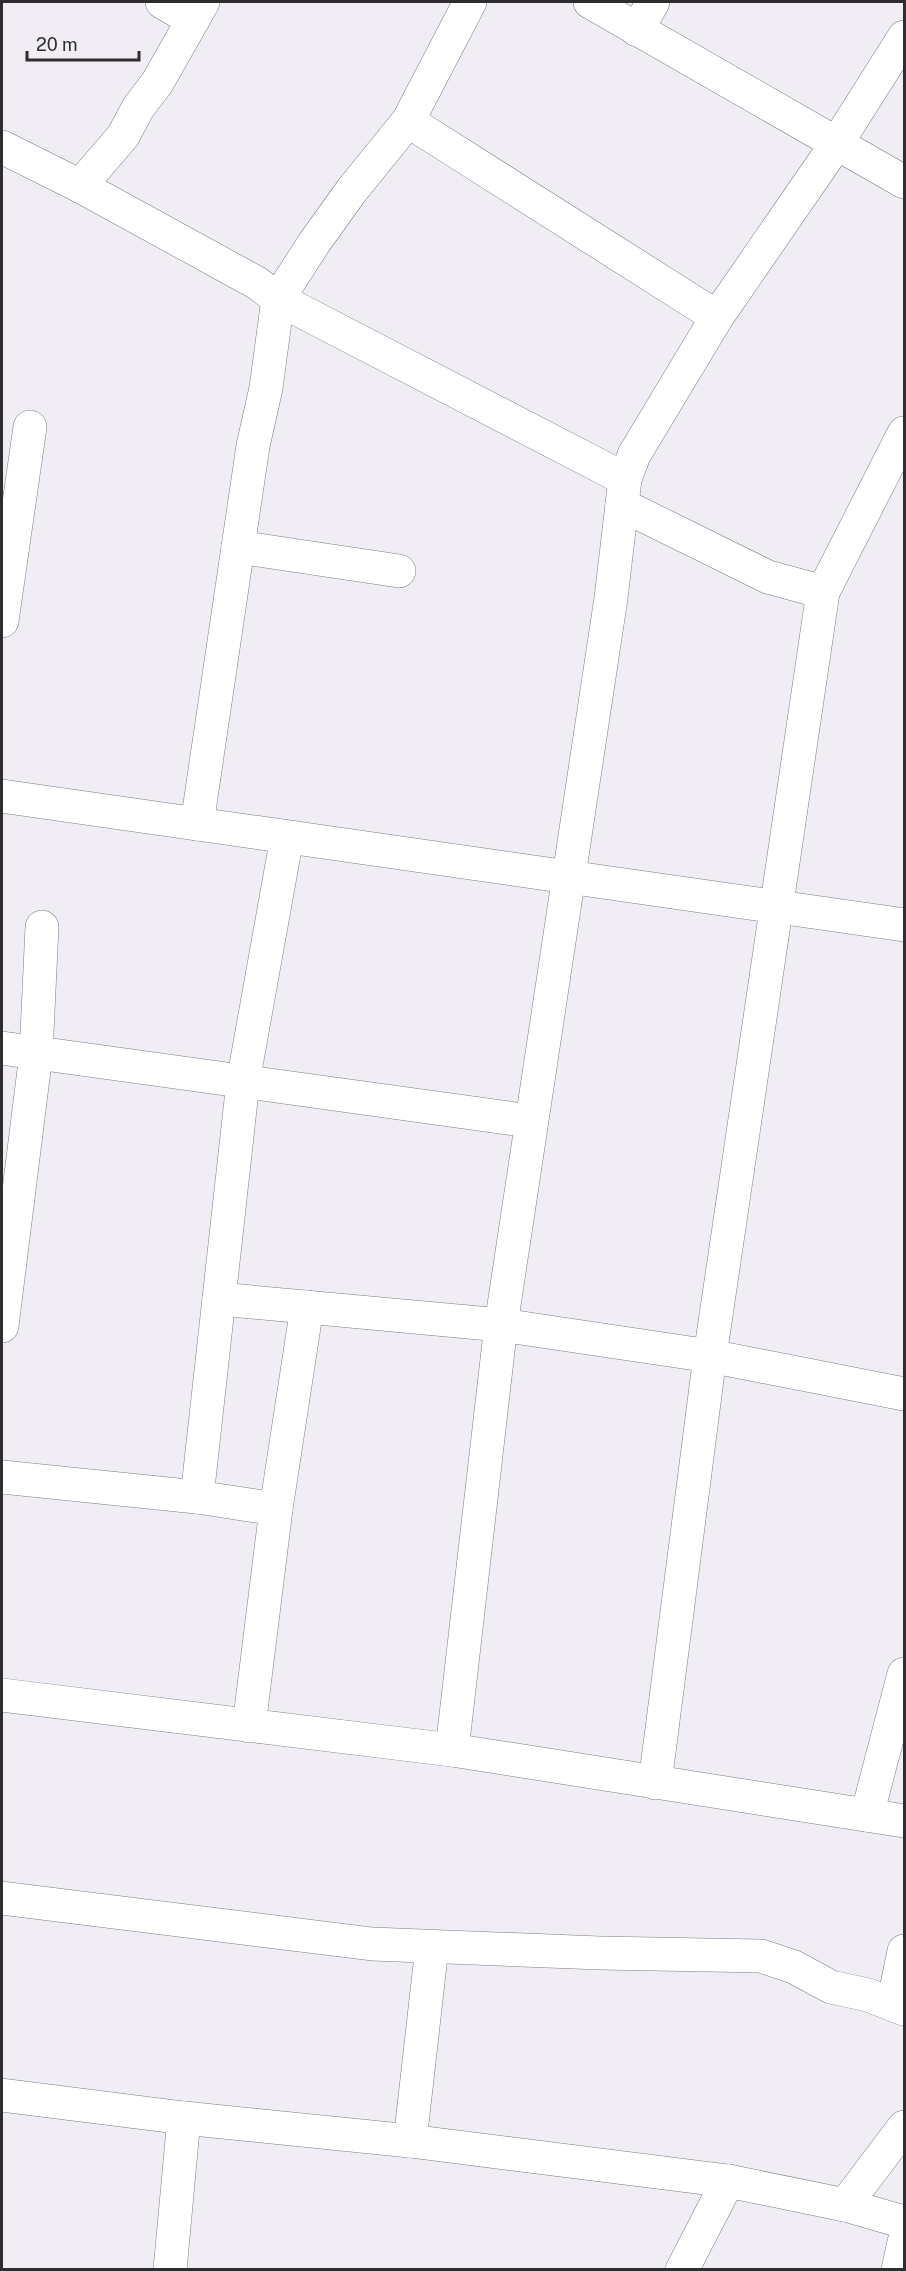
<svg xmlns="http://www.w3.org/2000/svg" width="906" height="2271" viewBox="0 0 906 2271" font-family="'Public Sans',sans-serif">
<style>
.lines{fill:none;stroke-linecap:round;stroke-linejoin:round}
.minor-casing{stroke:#7e7b81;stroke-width:34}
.minor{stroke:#fff;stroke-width:33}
</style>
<rect width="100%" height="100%" fill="#f0edf4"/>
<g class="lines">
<defs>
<g id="minor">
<polyline points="162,2 193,20"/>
<polyline points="590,2 904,182"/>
<polyline points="637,30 653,2"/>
<polyline points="408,121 717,317"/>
<polyline points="2,147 80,186 257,283 278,299 625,479"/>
<polyline points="80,186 123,136 138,108 157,83 203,2"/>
<polyline points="622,505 768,577 823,592"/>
<polyline points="238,547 399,571"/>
<polyline points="2,621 30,427"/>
<polyline points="2,796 904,925"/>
<polyline points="197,824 253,446 266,388 278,299 314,243 352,190 408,121 470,2"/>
<polyline points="2,1048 530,1121"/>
<polyline points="219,1299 501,1325 710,1356 904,1394"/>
<polyline points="2,1326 36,1054 42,927"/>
<polyline points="2,1477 197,1497 276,1509"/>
<polyline points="197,1497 243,1082 287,837"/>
<polyline points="2,1695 452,1750 904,1821"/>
<polyline points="249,1726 276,1509 307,1307"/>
<polyline points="452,1750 501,1325 611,598 625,479 634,455 717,317 837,143 904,37"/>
<polyline points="655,1783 710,1356 823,592 904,433"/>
<polyline points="867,1815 904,1674"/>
<polyline points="2,1898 372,1944 600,1953 761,1956 794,1967 831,1987 868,1995 904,2009"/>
<polyline points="893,2005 904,1951"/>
<polyline points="2,2095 184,2118 410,2141 728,2181 845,2205 904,2222"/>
<polyline points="410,2141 432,1947"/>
<polyline points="845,2205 904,2127"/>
<polyline points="170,2270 184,2118"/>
<polyline points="682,2270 728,2181"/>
<polyline points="898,2270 904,2242"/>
</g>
</defs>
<use href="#minor" class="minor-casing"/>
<use href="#minor" class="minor"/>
</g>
<rect width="906" height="2271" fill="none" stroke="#2e2c2f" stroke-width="6"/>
<path d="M27 51v9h112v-9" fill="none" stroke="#2e2c2f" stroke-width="3"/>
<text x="36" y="51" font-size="18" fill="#2e2c2f" stroke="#f0edf4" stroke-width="4.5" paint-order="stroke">20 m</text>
</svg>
